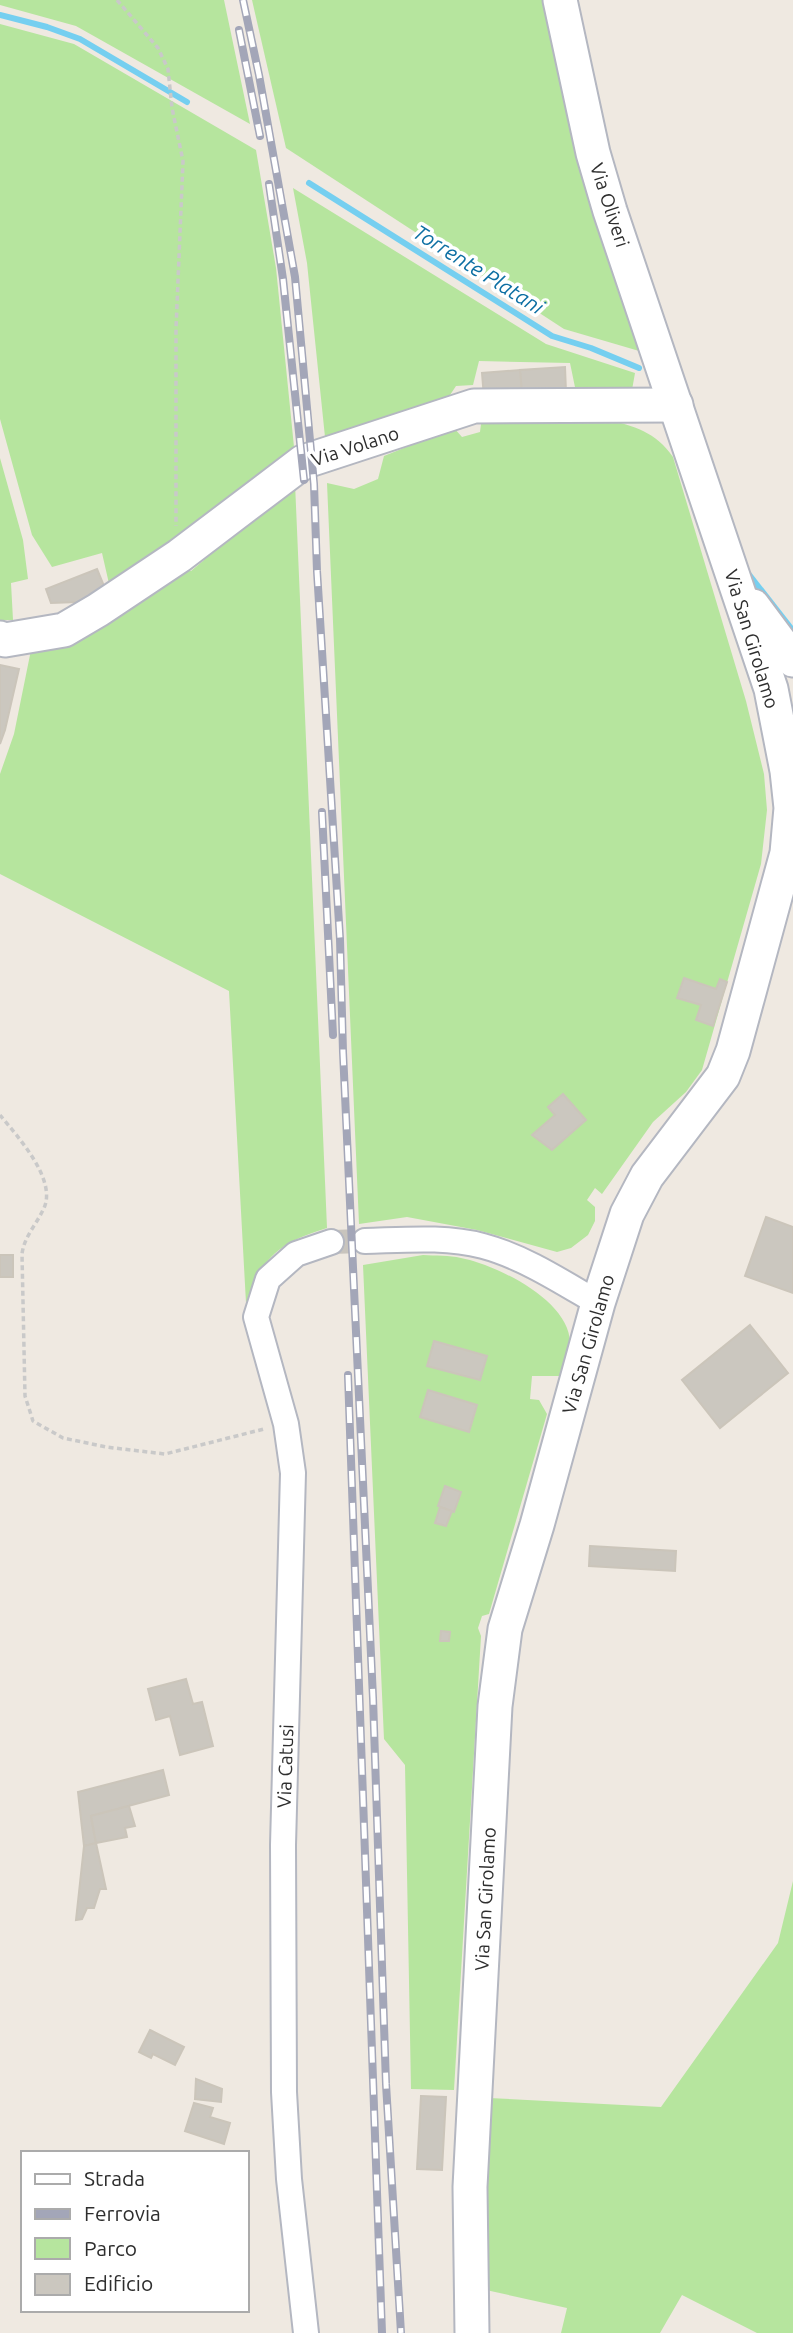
<svg xmlns="http://www.w3.org/2000/svg" width="793" height="2333" viewBox="0 0 793 2333" font-family="Ubuntu,sans-serif">
<style>
.green{fill:#b6e59e}
.lines{fill:none;stroke-linecap:round;stroke-linejoin:round}
.stream{stroke:#75cff0;stroke-width:6}
.building{fill:#cbc7bf;stroke:#cbc5ba;stroke-width:2}
.street-tunnel{stroke:#c8c4bd;stroke-width:24;stroke-dasharray:24 12;stroke-linecap:butt}
.street-casing{stroke:#b4b7c1;stroke-width:28}
.secondary-casing{stroke:#b4b7c1;stroke-width:37}
.path{stroke:#c9c9c9;stroke-width:3.5;stroke-dasharray:5 3.5;stroke-linecap:butt}
.street{stroke:#fff;stroke-width:24}
.secondary{stroke:#fff;stroke-width:33}
.rail-casing{stroke:#a3a6b8;stroke-width:8}
.rail{stroke:#fff;stroke-width:5;stroke-dasharray:16;stroke-linecap:butt}
.labels{text-anchor:middle;dominant-baseline:central;stroke-width:7;stroke-linejoin:round;paint-order:stroke}
.street-label{font-size:19px;fill:#2e2e2e;stroke:#fff}
.water-label{font-size:21px;font-style:italic;fill:#0d6fa3;stroke:#fff}
</style>
<rect width="100%" height="100%" fill="#efe9e1"/>
<g class="green">
<polygon points="0,0 224,0 250,124 76,26 0,5"/>
<polygon points="252,0 551,0 646,353 564,329 286,148"/>
<polygon points="0,24 74,44 256,150 276,268 294,447 110,588 102,553 52,567 32,535 0,419"/>
<polygon points="293,188 546,344 635,373 632,390 576,392 570,363 479,361 473,385 456,386 446,401 325,437 307,263"/>
<path d="M606,419c28,7 50,13 67,38l73,244 18,73 3,36 -6,54 -59,206 -16,22 -33,30 -51,72 -7,-6 -8,12 8,7v14l-7,14 -17,13 -14,4 -80,-22 -70,-13 -48,7 -32,-741 27,6 24,-10 6,-23 70,-28 8,9 18,-5 1,-8z"/>
<polygon points="0,458 23,540 28,579 11,583 13,620 0,620"/>
<path d="M295,483l32,745c-46,14 -65,28 -81,75l-17,-312 -229,-117v-100l14,-40 17,-84 151,-84 9,5 13,-11 -2,-8z"/>
<path d="M423,1255c13,1 26,0 38,3 36,7 110,43 109,86 0,10 -6,22 -8,32h-30l-2,23 9,1 8,14 -58,200 -7,2 -4,12 3,8 -27,454 -43,-1 -6,-324 -21,-26 -21,-474z"/>
<polygon points="793,1881 793,2333 757,2333 682,2295 660,2333 561,2333 567,2308 486,2290 485,2196 489,2098 661,2107 778,1943"/>
</g>
<g class="lines">
<g class="stream">
<polyline points="0,15 47,27 80,39 187,102"/>
<polyline points="309,183 552,336 591,348 639,368"/>
<polyline points="747,572 793,631"/>
</g>
</g>
<g class="building">
<polygon points="565,367 566,392 522,395 520,370"/>
<polygon points="520,370 522,395 484,398 482,373"/>
<polygon points="97,569 106,591 78,602 51,603 46,589"/>
<polygon points="0,665 19,669 5,730 0,744"/>
<polygon points="684,978 716,989 720,979 727,982 713,1026 696,1020 701,1005 677,998"/>
<polygon points="563,1094 586,1120 552,1150 532,1135 555,1115 548,1107"/>
<polygon points="766,1217 793,1227 793,1293 745,1276"/>
<rect x="0" y="1255" width="13" height="22"/>
<polygon points="750,1325 788,1373 720,1428 682,1380"/>
<polygon points="434,1341 487,1356 480,1380 427,1366"/>
<polygon points="428,1390 477,1405 469,1432 420,1417"/>
<polygon points="445,1486 461,1492 454,1512 438,1506"/>
<polygon points="440,1507 452,1511 446,1526 435,1523"/>
<polygon points="590,1546 676,1551 675,1571 589,1566"/>
<polygon points="441,1631 450,1632 449,1641 440,1641"/>
<polygon points="186,1679 193,1704 202,1702 213,1746 180,1755 170,1716 156,1720 148,1689"/>
<polygon points="163,1770 169,1795 91,1816 96,1843 84,1846 78,1792"/>
<polygon points="129,1806 135,1826 125,1828 127,1837 96,1843 91,1816"/>
<polygon points="96,1843 106,1889 100,1889 94,1908 87,1908 82,1919 76,1920 84,1846"/>
<polygon points="150,2030 184,2047 175,2065 153,2054 151,2058 139,2052"/>
<polygon points="196,2079 222,2089 221,2102 195,2099"/>
<polygon points="421,2096 446,2097 442,2170 417,2169"/>
<polygon points="194,2103 213,2108 210,2117 230,2123 224,2144 185,2131"/>
</g>
<g class="lines">
<polyline class="street-tunnel" points="331,1242 365,1241"/>
<defs>
<g id="street">
<path d="M365,1241c39,-1 80,-5 118,5 41,11 79,36 115,57"/>
<polyline points="306,2333 289,2179 284,2092 283,1845 293,1473 286,1424 256,1317 268,1279 296,1254 331,1242"/>
</g>
<g id="secondary">
<polyline points="753,606 793,660"/>
<polyline points="0,638 5,640 64,630 98,610 179,556 303,462 474,406 676,405"/>
<polyline points="472,2333 470,2187 495,1706 505,1629 537,1525 598,1303 627,1214 647,1176 723,1076 733,1051 787,853 791,808 787,771 771,689 610,211 593,153 560,0"/>
</g>
</defs>
<use href="#street" class="street-casing"/>
<use href="#secondary" class="secondary-casing"/>
<g class="path">
<polyline points="117,0 158,48 168,69 172,108 183,161 176,329 176,526"/>
<path d="M0,1115c17,21 59,66 43,95 -7,15 -19,27 -21,44l3,142 8,25 30,17 43,9 59,7 99,-25"/>
</g>
<use href="#street" class="street"/>
<use href="#secondary" class="secondary"/>
<defs>
<g id="rail">
<polyline points="243,0 259,75 295,277 314,484 317,571 340,939 343,1052 373,1698 386,2084 401,2333"/>
<polyline points="239,30 260,136"/>
<polyline points="269,184 283,279 304,480"/>
<polyline points="322,812 333,1035"/>
<polyline points="348,1375 382,2333"/>
</g>
</defs>
<use href="#rail" class="rail-casing"/>
<use href="#rail" class="rail"/>
</g>
<g class="labels">
<g class="street-label">
<text transform="translate(610 205) rotate(72)">Via Oliveri</text>
<text transform="translate(355 446) rotate(-18)">Via Volano</text>
<text transform="translate(752 639) rotate(73)">Via San Girolamo</text>
<text transform="translate(588 1344) rotate(-74)">Via San Girolamo</text>
<text transform="translate(285 1766) rotate(-88)">Via Catusi</text>
<text transform="translate(485 1899) rotate(-87)">Via San Girolamo</text>
</g>
<g class="water-label">
<text transform="translate(479 269) rotate(32)">Torrente Platani</text>
</g>
</g>
<rect x="21" y="2151" width="228" height="161" fill="#ffffff" stroke="#ababab" stroke-width="2"/>
<rect x="35" y="2174" width="35" height="10" fill="#ffffff" stroke="#ababab" stroke-width="2"/>
<text x="84" y="2186" font-size="21" fill="#2e2e2e">Strada</text>
<rect x="35" y="2209" width="35" height="10" fill="#a3a6b8" stroke="#ababab" stroke-width="2"/>
<text x="84" y="2221" font-size="21" fill="#2e2e2e">Ferrovia</text>
<rect x="35" y="2238" width="35" height="21" fill="#b6e59e" stroke="#ababab" stroke-width="2"/>
<text x="84" y="2256" font-size="21" fill="#2e2e2e">Parco</text>
<rect x="35" y="2274" width="35" height="21" fill="#cbc7bf" stroke="#ababab" stroke-width="2"/>
<text x="84" y="2291" font-size="21" fill="#2e2e2e">Edificio</text>
</svg>
